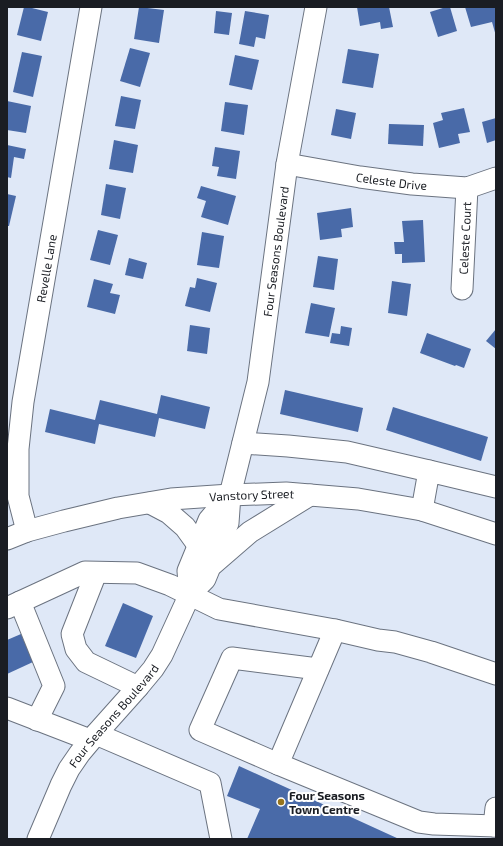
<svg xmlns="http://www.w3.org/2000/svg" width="503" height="846" viewBox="0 0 503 846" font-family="'Exo 2',sans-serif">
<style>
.building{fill:#496aa8}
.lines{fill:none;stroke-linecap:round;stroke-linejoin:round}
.minor-casing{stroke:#6b7380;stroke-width:23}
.minor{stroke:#fff;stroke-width:21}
.poi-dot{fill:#96741c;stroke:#fff;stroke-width:1.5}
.labels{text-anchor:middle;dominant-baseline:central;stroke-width:4;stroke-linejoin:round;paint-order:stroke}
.street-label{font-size:12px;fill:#1a1d23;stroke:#fff}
.poi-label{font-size:12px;font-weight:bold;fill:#1a1d23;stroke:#fff;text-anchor:start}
</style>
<rect width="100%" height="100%" fill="#dfe8f7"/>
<g class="building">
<polygon points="24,7 28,7 48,12 41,41 17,35"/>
<polygon points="139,7 164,10 159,43 134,39"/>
<polygon points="357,7 389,7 393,27 381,29 380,22 360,26"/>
<polygon points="446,7 450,7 457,31 438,37 430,12"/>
<polygon points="465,7 496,7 496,36 492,22 471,27"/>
<polygon points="216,11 232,13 229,35 214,33"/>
<polygon points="245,11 269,15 265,39 256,37 254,47 239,44"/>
<polygon points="130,48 150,53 140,87 120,81"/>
<polygon points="348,49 379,54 373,88 342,83"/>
<polygon points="22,52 42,56 33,97 13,92"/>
<polygon points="235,55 259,60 252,90 229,85"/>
<polygon points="121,96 141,100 135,129 115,126"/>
<polygon points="7,101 31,106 26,133 7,130"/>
<polygon points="225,102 248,105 244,135 221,131"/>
<polygon points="464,108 470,132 458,134 460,143 439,148 433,123 443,120 441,113"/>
<polygon points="336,109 356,113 351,139 331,135"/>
<polygon points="496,118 496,140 487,143 482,122"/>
<polygon points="389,124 424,125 423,146 388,144"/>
<polygon points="114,140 138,145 133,173 109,169"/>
<polygon points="7,145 26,149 24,159 14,157 11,178 7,177"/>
<polygon points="215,147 240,151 236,179 217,176 219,167 212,166"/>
<polygon points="106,184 126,188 120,219 101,215"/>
<polygon points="201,186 236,196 228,225 201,217 206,201 197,198"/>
<polygon points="7,194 16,196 9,226 7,226"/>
<polygon points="351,208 353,227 341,229 342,237 320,240 317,213"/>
<polygon points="423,220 425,262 402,263 402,254 395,254 394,242 404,242 402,221"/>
<polygon points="98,230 118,235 110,265 90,260"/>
<polygon points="202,232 224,236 219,268 197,265"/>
<polygon points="318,256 338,259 334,290 313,287"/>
<polygon points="129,258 147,263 143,279 125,275"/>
<polygon points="197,278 217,283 210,312 185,306 190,287 195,288"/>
<polygon points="94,279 113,284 110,293 120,295 115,314 87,307"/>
<polygon points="392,281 411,284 407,316 388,313"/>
<polygon points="311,303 335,308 329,337 305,333"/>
<polygon points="190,325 210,328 207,354 187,351"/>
<polygon points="341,326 352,328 349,346 330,343 332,333 340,334"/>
<polygon points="496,329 496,349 486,341"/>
<polygon points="427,333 471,349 464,368 456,365 455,366 420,353"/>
<polygon points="285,390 363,408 358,432 280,414"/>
<polygon points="161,395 210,407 205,429 159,418 155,437 99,424 95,444 45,432 50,409 95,420 100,400 157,414"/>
<polygon points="393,407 488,437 481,461 386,430"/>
<polygon points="123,603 153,616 136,658 105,646"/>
<polygon points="21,634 33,662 7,674 7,640"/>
<polygon points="239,766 399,839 247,839 260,809 227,796"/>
</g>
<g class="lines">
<defs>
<g id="minor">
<path id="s1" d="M287,164l73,13 52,7 55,4 29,-10"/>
<path id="s2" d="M462,289l5,-101"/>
<polyline points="243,443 288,446 347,452 429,471"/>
<polyline points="150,503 169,513 185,527 198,545"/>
<polyline points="422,510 429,471 496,487"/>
<path id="s3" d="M27,531l-9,-35v-47l5,-47 68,-395"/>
<path id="s4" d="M7,539l20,-8 37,-10 54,-13 53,-9 59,-4 56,-2 72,6 64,11 74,24"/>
<polyline points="213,564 250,532 310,495"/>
<polyline points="96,573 72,634 76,649 86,662 138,687"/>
<polyline points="190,594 188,571 209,520 230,495"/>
<polyline points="20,602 54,686 37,720"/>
<polyline points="7,608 85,572 137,573 170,585 219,609 335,630 278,764 419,822 434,824 496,826"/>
<polyline points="335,630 378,640 395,642 431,652 496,674"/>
<polyline points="7,708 90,740"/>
<polyline points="96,734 210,783 221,839"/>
<polyline points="278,764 200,730 232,658 318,669"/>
<polyline points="494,826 496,808"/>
<path id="s5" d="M38,839l23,-54 8,-16 11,-16 16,-19 42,-47 15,-18 9,-14 28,-61 15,-15 23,-56 2,-28 28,-113 29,-218 29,-157"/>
</g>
</defs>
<use href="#minor" class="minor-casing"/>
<use href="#minor" class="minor"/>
</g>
<circle class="poi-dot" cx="281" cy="802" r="4"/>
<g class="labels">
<g class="street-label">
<text stroke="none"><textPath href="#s1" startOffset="106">Celeste Drive</textPath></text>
<text stroke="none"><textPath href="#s2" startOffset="51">Celeste Court</textPath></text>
<text stroke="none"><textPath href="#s5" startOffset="649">Four Seasons Boulevard</textPath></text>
<text stroke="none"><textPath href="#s3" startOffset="266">Revelle Lane</textPath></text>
<text stroke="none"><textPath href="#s4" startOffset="250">Vanstory Street</textPath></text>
<text stroke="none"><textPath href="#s5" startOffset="146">Four Seasons Boulevard</textPath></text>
</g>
<g class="poi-label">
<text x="289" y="795">Four Seasons<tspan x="289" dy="14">Town Centre</tspan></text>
</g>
</g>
<rect width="503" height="846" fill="none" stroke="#1a1d23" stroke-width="16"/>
</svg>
